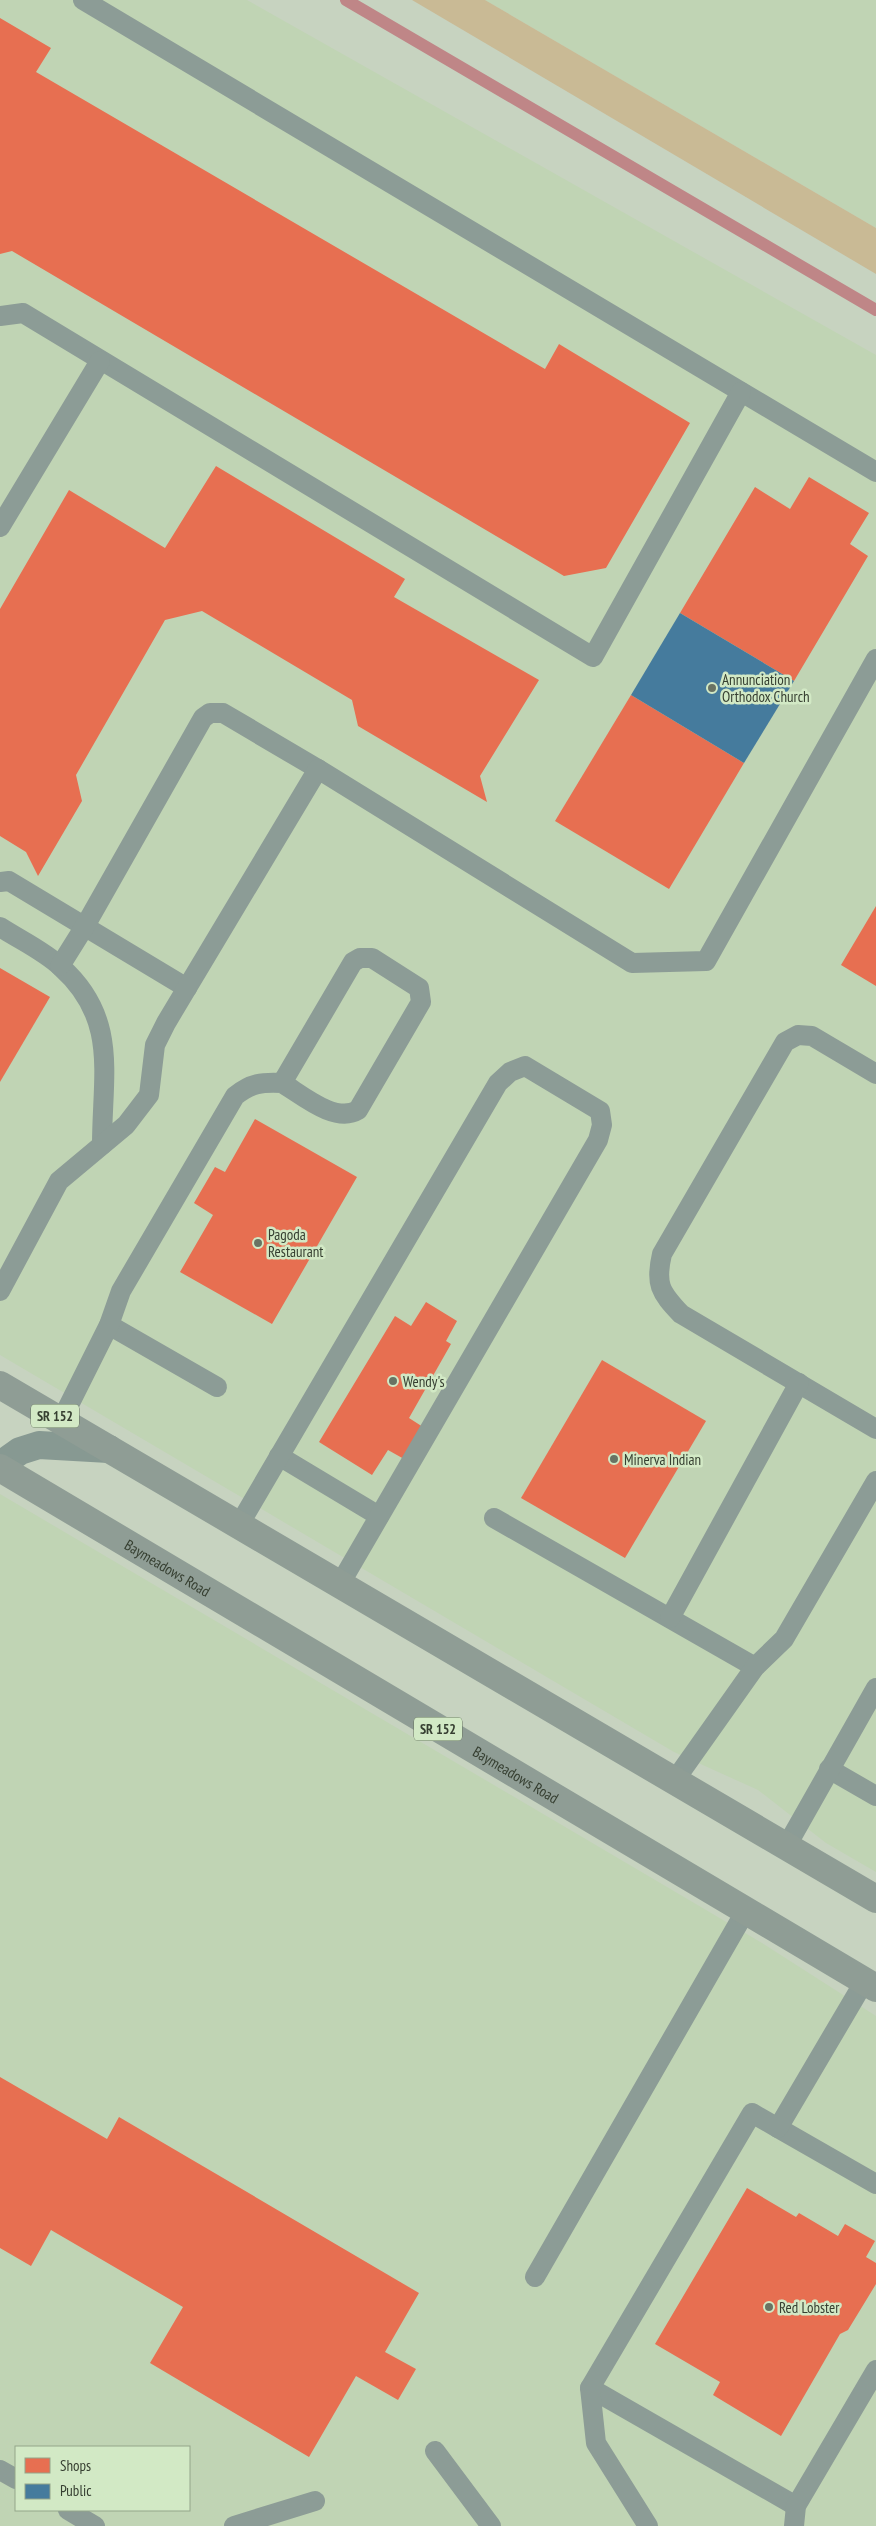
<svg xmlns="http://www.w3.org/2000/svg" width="876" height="2526" viewBox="0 0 876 2526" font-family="'PT Sans Narrow',sans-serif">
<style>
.built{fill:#c0d4b4;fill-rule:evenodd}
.green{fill:#c9ba95}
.shops{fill:#e76f51}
.public{fill:#457b9d}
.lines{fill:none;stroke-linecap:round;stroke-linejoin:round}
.stream{stroke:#bf8687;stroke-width:12}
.lane{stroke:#8c9c96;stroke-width:20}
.secondary{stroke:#879992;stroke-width:28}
.primary{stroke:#8f9d95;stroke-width:28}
.poi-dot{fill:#697363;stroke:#d2e9c5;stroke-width:2}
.labels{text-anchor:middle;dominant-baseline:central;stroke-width:5;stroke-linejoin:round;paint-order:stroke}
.shield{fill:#d2e9c5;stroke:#65725d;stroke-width:1}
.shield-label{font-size:14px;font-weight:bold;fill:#363f31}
.poi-label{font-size:15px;fill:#363f31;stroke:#d2e9c5;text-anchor:start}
.street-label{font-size:15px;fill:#363f31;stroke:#d2e9c5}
</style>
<rect width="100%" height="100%" fill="#c7d3c0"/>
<g class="built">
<polygon points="0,0 247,0 876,355 876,1872 826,1843 758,1790 674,1752 0,1355"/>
<polygon points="485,0 876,0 876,228"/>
<path d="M0,1494l762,449 114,73v510h-876zM16,2447h173v63h-173z"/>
</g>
<polygon class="green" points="412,0 485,0 876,228 876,274"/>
<g class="shops">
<polygon points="0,18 51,48 36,72 545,369 559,344 690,423 606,568 564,576 12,251 0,254"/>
<polygon points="216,466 405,579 394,597 539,680 480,776 487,802 358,726 352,700 202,611 165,620 76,775 82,801 38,876 26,852 0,836 0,609 69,490 165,548"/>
<polygon points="809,477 869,513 850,544 868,556 794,681 680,613 755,487 790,509"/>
<polygon points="631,695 744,763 669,889 555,821"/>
<polygon points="876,906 876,986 841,965"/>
<polygon points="0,968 50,997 0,1082"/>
<polygon points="255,1119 357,1177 272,1324 180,1272 213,1215 194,1203 215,1167 225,1172"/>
<polygon points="426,1302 457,1321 446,1341 451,1344 409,1418 423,1427 404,1459 388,1450 372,1475 319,1442 395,1316 411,1326"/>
<polygon points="602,1360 706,1421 625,1558 521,1498"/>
<polygon points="0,2077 107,2139 119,2117 419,2293 385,2352 416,2369 398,2400 356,2376 309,2457 150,2363 183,2307 51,2230 31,2266 0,2248"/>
<polygon points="747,2188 796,2217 799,2213 838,2236 845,2224 875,2241 866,2257 876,2263 876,2284 848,2330 840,2334 781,2436 713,2395 720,2382 655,2344"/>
</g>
<polygon class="public" points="680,613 794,681 744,763 631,695"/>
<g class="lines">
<polyline class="stream" points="346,0 876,310"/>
<g class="lane">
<polyline points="83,0 876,472"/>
<polyline points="0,316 23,313 593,657 741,392"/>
<polyline points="0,527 100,361"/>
<polyline points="0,882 9,881 187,988"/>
<path d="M0,927c20,13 44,24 61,40 58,52 41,108 41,178"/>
<polyline points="60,966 85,926 203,718 210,713 223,713 318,769"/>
<path d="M876,1074l-64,-38 -14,-1 -13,7 -123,212c-7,30 -2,38 19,60l195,115"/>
<polyline points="0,1291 59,1181 126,1125 149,1095 155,1045 166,1023 318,769 632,963 706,961 876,659"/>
<polyline points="109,1325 217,1387"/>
<path d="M62,1419l47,-94 12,-34 114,-195c16,-13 27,-14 47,-13l71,-121 7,-4h12l47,30 2,14 -63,108c-23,14 -57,-16 -76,-27"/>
<polyline points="279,1456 379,1516"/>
<polyline points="494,1518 755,1667"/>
<polyline points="239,1525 498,1083 510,1072 525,1066 600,1111 602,1125 598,1140 340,1584"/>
<polyline points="670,1618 799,1383"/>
<polyline points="829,1769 876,1796"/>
<polyline points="675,1780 755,1667 784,1639 876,1481"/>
<polyline points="786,1847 876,1688"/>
<polyline points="778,2128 876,2184"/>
<polyline points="535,2277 745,1912"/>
<polyline points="590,2388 796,2506"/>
<polyline points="435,2451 491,2526"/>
<polyline points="0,2470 16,2479"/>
<polyline points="68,2510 95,2526"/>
<polyline points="234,2526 315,2501"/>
<polyline points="648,2526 596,2443 590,2388 752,2113 778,2128 864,1982"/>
<polyline points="794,2526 796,2506 876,2370"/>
</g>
<polyline class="secondary" points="0,1465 20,1451 39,1445 109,1449"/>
<g class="primary">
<polyline points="0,1385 876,1899"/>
<path id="s1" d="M0,1468l876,520"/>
</g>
</g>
<g class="poi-dot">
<circle cx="712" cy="688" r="5"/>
<circle cx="258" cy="1243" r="5"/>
<circle cx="393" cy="1381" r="5"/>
<circle cx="614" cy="1459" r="5"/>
<circle cx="769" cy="2307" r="5"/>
</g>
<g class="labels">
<g class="shield">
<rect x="31" y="1404.5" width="48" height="23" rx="4"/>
<rect x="414" y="1717.5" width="48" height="23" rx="4"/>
</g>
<g class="shield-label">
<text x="55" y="1416">SR 152</text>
<text x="438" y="1729">SR 152</text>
</g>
<g class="poi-label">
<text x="722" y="679">Annunciation<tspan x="722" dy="17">Orthodox Church</tspan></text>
<text x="268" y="1234">Pagoda<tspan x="268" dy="17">Restaurant</tspan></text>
<text x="403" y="1381">Wendy's</text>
<text x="624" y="1459">Minerva Indian</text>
<text x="779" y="2307">Red Lobster</text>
</g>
<g class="street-label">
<text stroke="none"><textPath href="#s1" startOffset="195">Baymeadows Road</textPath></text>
<text stroke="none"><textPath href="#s1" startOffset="600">Baymeadows Road</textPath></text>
</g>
</g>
<rect x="15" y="2446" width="175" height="65" fill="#d2e9c5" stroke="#94a58a"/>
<rect x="25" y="2458" width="25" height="15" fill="#e76f51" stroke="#94a58a"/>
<text x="60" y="2471" font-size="15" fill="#363f31">Shops</text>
<rect x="25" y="2484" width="25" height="15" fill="#457b9d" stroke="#94a58a"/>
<text x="60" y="2496" font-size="15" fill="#363f31">Public</text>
</svg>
